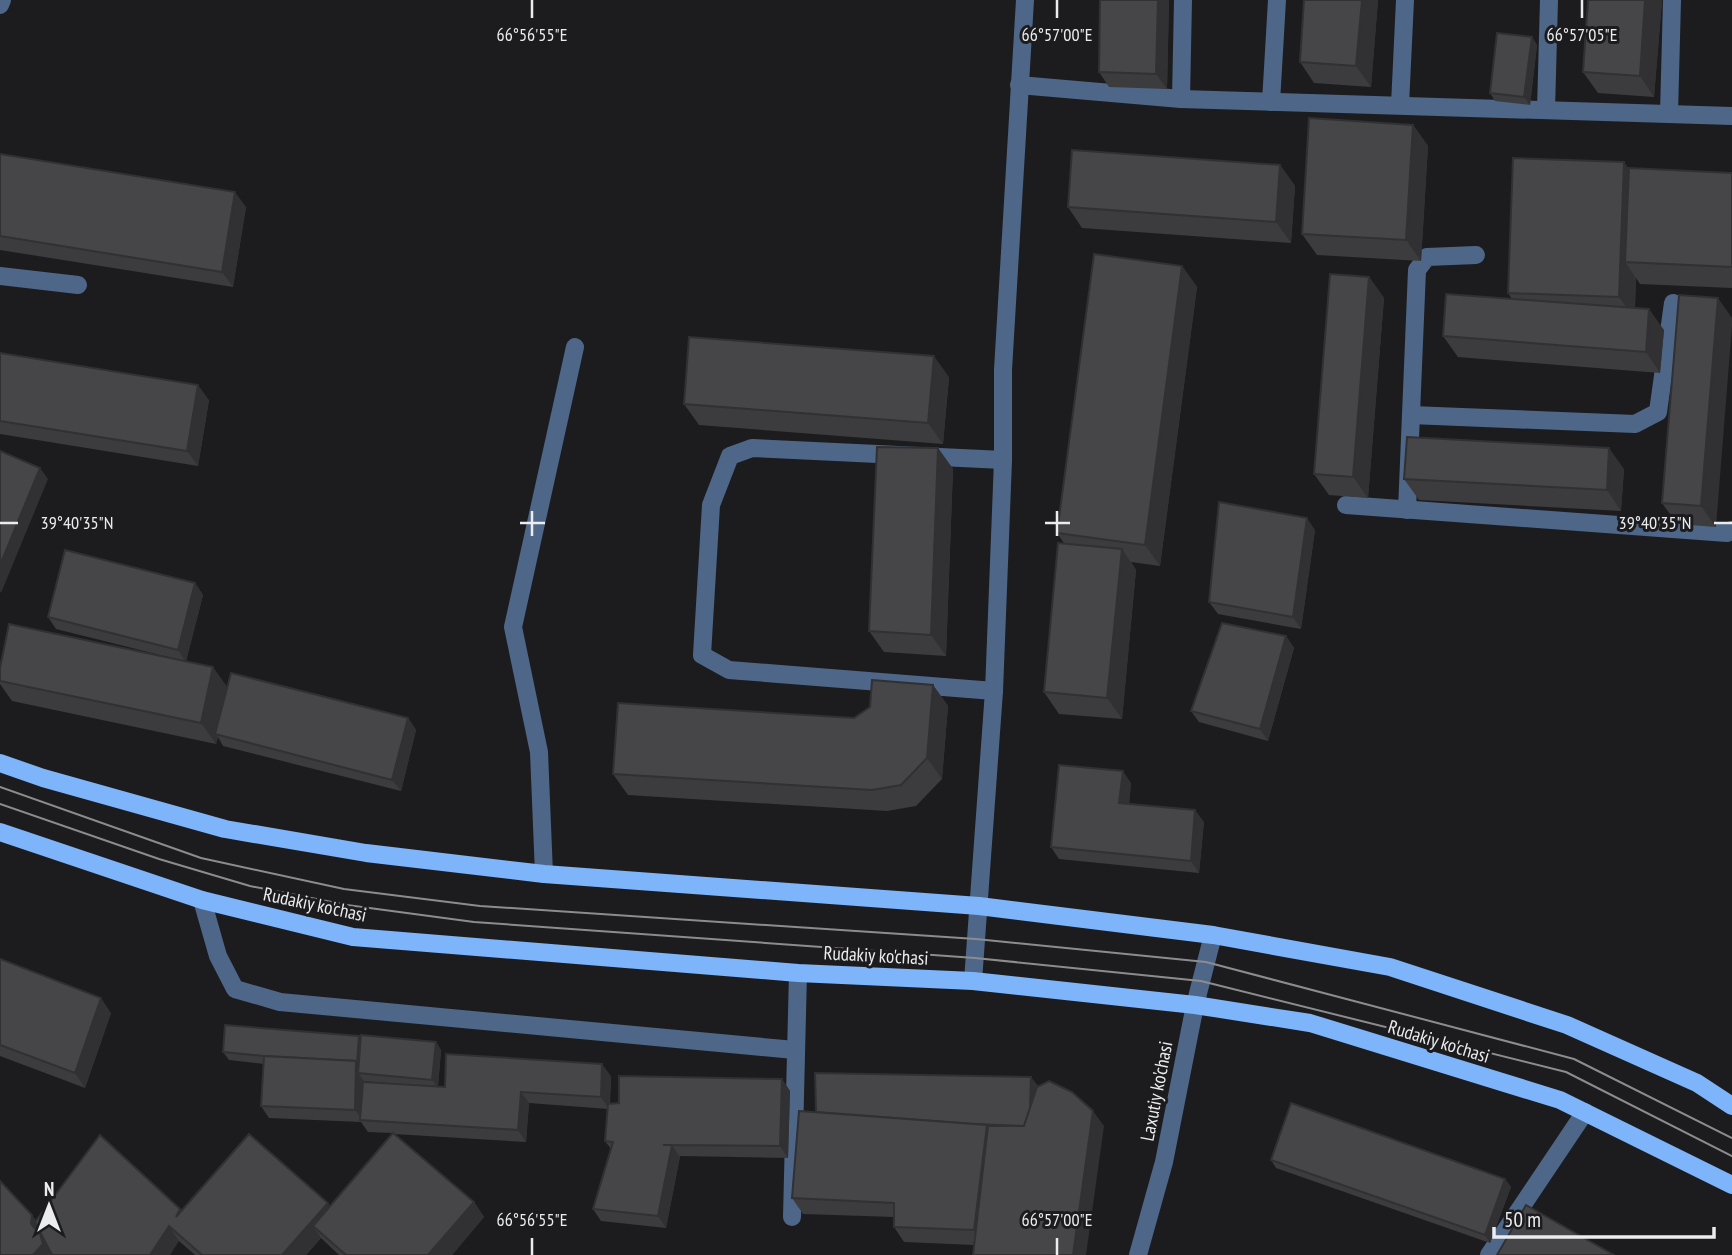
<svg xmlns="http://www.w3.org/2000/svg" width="1732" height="1255" viewBox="0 0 1732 1255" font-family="'PT Sans Narrow',sans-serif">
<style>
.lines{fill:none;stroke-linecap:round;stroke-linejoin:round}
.service{stroke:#4e6789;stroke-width:18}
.minor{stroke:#4e6789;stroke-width:18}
.tertiary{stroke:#4e6789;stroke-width:18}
.primary{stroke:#7db4fa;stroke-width:18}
.tram{stroke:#8c8c8f;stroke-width:2}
.wall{fill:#3c3c3f;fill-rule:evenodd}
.shaded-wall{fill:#313133}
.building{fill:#464649;stroke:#313133;stroke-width:2}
.ticks{fill:none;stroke:#ebecee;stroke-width:2.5}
.labels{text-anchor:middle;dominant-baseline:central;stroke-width:6;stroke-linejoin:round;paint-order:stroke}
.street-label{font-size:19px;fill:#ebecee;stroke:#1c1c1f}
.ticks-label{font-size:18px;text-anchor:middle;fill:#ebecee;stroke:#1c1c1f;stroke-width:6;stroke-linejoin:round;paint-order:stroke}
</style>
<rect width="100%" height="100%" fill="#1c1c1f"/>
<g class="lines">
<g class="service">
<polyline points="0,5 2,0"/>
<polyline points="0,276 78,285"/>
<polyline points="1411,415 1635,424 1658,412 1673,303"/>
<polyline points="1407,510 1417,270 1427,257 1476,255"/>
<polyline points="994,691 729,670 702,655 711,505 730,456 752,448 1003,460"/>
<polyline points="544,874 539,752 513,627 575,347"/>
<polyline points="202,900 218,956 235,989 280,1002 795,1050"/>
<polyline points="792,1217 798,973"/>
</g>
<g class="minor">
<polyline points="1019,85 1181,99 1732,116"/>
<polyline points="1181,99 1183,0"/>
<polyline points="1271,102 1277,0"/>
<polyline points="1400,105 1405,0"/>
<polyline points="1546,110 1549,0"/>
<polyline points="1669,114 1672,0"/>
<polyline points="1346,505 1727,533 1732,530"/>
<polyline points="973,981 994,691 1003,460 1003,370 1025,0"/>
<polyline points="1489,1255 1585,1112"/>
</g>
<polyline class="tertiary" points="1138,1255 1164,1162 1195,1005 1213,935"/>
<g class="primary">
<polyline points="0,763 43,778 225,829 366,853 544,874 979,906 1213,935 1390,967 1567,1025 1697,1083 1732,1106"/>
<polyline points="0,832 202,900 353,937 798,973 973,981 1195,1005 1310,1023 1560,1100 1732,1185"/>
</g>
<g class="tram">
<polyline points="0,787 201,858 344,889 480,906 976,939 1206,962 1574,1059 1732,1138"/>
<polyline points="0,804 159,859 250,886 347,905 474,922 975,958 1201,981 1566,1072 1732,1156"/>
</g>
</g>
<g class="wall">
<polygon points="1100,0 1169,0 1167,89 1109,87 1099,72"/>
<polygon points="1378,0 1371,87 1314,83 1300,62"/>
<polygon points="1588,0 1662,0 1654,97 1598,93 1583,72"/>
<polygon points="1532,37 1537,45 1530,105 1495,101 1490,93"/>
<polygon points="1413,125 1428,146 1421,261 1317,255 1302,234"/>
<polygon points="0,154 246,207 233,287 0,250"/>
<polygon points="1280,165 1295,186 1291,243 1082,228 1068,207"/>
<polygon points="1629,169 1732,173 1732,288 1640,284 1636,278 1635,308 1664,330 1660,373 1458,357 1443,336 1512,299 1508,293"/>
<polygon points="1182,266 1197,287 1160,566 1131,562 1136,570 1122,719 1059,714 1044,692 1064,543 1057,533"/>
<polygon points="1369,277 1384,298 1368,498 1329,495 1314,474"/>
<polygon points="1679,295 1716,527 1677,524 1662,503"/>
<polygon points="0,353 209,400 198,466 0,434"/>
<polygon points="949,377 943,444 699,425 684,404"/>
<polygon points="938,448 953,469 946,656 884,652 869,631"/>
<polygon points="1624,469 1621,511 1419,500 1404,479"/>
<polygon points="1315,530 1301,629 1218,614 1209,602"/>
<polygon points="195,583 203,595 186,661 227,687 408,718 416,730 401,791 223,746 218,737 216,744 12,701 0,684 0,668 168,657 56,629 48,617"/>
<polygon points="1286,636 1294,648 1268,741 1199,722 1191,711"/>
<polygon points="933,685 948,706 942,779 916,806 887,811 628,795 613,774 854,718"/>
<polygon points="1131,783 1129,804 1204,822 1199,873 1059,859 1051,847"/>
<polygon points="0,959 111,1013 85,1088 0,1056"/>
<path d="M359,1036l2,3 75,3 5,8 -3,37 173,-11 -1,28 172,-25 8,12 -2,67 -108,-2 -14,72 -65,-7 -8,-12 18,-60 -6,-8 3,-32 -79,-6 -3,39 -132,-8 80,68 10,15 -32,38h-113l-18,-17 -15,17h-111l-16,-14 -179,14 36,-34 144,-12 2,2 148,-5 63,-73 -25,-1 -7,-10 -92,-4 -8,-12 3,-42 -35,-4 -6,-8zM364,1081l42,4 -42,-3z"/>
<polygon points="1038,1086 1104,1126 974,1245 904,1242 894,1227 894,1217 803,1214 792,1198 815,1112"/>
<polygon points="1271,1160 1505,1179 1511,1187 1490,1243 1276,1168"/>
</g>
<g class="shaded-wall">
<polygon points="1158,0 1169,0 1167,89 1156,74"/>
<polygon points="1362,0 1378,0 1371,87 1356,66"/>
<polygon points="1645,0 1662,0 1654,97 1640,76"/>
<polygon points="1532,37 1537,45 1530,105 1524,97"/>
<polygon points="1413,125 1428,146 1421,261 1406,240"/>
<polygon points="1624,162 1639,183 1625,262 1636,278 1634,318 1619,297"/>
<polygon points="1280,165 1295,186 1291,243 1276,222"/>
<polygon points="235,192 246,207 233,287 222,272"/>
<polygon points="1182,266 1197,287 1160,566 1145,545"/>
<polygon points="1369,277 1384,298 1368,498 1353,477"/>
<polygon points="1718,298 1732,318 1732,326 1716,527 1701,506"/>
<polygon points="1649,309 1664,330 1660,373 1646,352"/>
<polygon points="934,356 949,377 943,444 928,423"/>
<polygon points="198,385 209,400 198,466 187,451"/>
<polygon points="938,448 953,469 946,656 931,635"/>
<polygon points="1609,448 1624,469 1621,511 1607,490"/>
<polygon points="40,468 48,479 1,593 0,591 0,565"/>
<polygon points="1307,518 1315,530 1301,629 1293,617"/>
<polygon points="1122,549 1136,570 1122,719 1107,698"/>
<polygon points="195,583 203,595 186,662 178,650"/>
<polygon points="1286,636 1294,648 1268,741 1260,729"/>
<polygon points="213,667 228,688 215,734 218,737 216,744 201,723"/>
<polygon points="933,685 948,706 942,779 927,758"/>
<polygon points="408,718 416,730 401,791 392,780"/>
<polygon points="1123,771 1131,783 1128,814 1119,803"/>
<polygon points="1195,810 1204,822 1199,873 1191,861"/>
<polygon points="101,998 111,1013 85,1088 75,1073"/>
<polygon points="359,1036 365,1044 358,1073 364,1081 363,1120 362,1120 355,1110 356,1061"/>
<polygon points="436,1042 441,1050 438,1088 432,1080"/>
<polygon points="602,1064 611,1076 609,1109 601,1097"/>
<polygon points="1031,1077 1040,1088 1027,1127"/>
<polygon points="782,1079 790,1091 788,1158 780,1146"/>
<polygon points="521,1092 529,1103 526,1142 518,1130"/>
<polygon points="1093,1111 1104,1126 1086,1255 1073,1255"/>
<polygon points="987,1125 997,1140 984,1245 974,1230"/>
<polygon points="672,1145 680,1157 666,1228 658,1216"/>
<polygon points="1505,1179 1511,1187 1490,1243 1485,1235"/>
<polygon points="474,1202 484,1217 452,1255 428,1255"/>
<polygon points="328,1203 338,1218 313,1226 321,1238 306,1255 282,1255"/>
<polygon points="32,1215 43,1230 42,1237 50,1249 52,1255 33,1255 31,1224"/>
<polygon points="169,1226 179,1241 170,1255 150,1255"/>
</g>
<g class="building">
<polygon points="1100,0 1158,0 1156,74 1099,72"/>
<polygon points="1304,0 1362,0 1356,66 1300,62"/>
<polygon points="1588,0 1645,0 1640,76 1583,72"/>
<polygon points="1497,33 1532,37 1524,97 1490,93"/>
<polygon points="1309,118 1413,125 1406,240 1302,234"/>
<polygon points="1072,150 1280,165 1276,222 1068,207"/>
<polygon points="0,154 235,192 222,272 0,236"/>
<polygon points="1513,158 1624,162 1619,297 1508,293"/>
<polygon points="1629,168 1732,173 1732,267 1625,262"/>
<polygon points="1094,254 1182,266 1145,545 1057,533"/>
<polygon points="1330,274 1369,277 1353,477 1314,474"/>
<polygon points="1446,294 1649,309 1646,352 1443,336"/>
<polygon points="1679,295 1718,298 1701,506 1662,503"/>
<polygon points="689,337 934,356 928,423 684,404"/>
<polygon points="0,353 198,385 187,451 0,421"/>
<polygon points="1407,437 1609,448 1607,490 1404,479"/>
<polygon points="877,447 938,448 931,635 869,631"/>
<polygon points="0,451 40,468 0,565"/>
<polygon points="1219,502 1307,518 1293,617 1209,602"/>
<polygon points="1058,543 1122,549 1107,698 1044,692"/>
<polygon points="65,550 195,583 178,650 48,617"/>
<polygon points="1222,623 1286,636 1260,729 1191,711"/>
<polygon points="9,624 213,667 201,723 0,681 0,668"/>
<polygon points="231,673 408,718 392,780 215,734"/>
<polygon points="872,680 933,685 927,758 901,785 872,790 613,774 618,703 854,718 870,707"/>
<polygon points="1059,765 1123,771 1119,803 1195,810 1191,861 1051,847"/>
<polygon points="0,959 101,998 75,1073 0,1045"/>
<polygon points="225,1025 359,1036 357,1063 356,1061 264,1056 223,1052"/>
<polygon points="361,1035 436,1042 432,1080 358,1073"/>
<polygon points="446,1054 602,1064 601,1097 521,1092 518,1130 360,1120 363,1082 445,1087"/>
<polygon points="264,1056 356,1061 355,1110 261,1106"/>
<polygon points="815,1073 1031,1077 1030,1108 1024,1126 973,1124 816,1112"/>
<polygon points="619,1076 782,1079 780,1146 663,1145 672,1145 658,1216 593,1209 613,1142 605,1141 608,1104 619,1103"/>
<polygon points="1049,1081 1072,1092 1093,1111 1073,1255 973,1255 988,1126 1024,1126 1037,1087"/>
<polygon points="1291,1103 1505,1179 1485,1235 1271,1160"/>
<polygon points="799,1111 987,1125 974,1230 894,1227 894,1203 792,1198"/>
<polygon points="393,1133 474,1202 428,1255 346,1255 313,1226"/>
<polygon points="249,1134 328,1203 282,1255 202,1255 169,1226 150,1255 52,1255 35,1222 100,1135 180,1209 176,1217"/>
<polygon points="0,1181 32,1215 31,1224 40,1234 43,1244 33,1255 0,1255"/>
<polygon points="1526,1205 1614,1255 1497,1255"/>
</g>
<path class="ticks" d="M532,0v18M1057,0v18M1582,0v18M532,511v25M1057,511v25M0,523h18M520,523h25M1045,523h25M1714,523h18M532,1238v17M1057,1238v17"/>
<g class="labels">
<g class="street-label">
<text transform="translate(315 904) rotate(12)">Rudakiy ko'chasi</text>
<text transform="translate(876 955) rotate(3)">Rudakiy ko'chasi</text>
<text transform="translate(1439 1041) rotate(17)">Rudakiy ko'chasi</text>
<text transform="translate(1156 1091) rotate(-79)">Laxutiy ko'chasi</text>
</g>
</g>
<g class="ticks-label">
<text x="532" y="41">66°56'55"E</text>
<text x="1057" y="41">66°57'00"E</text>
<text x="1582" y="41">66°57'05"E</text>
<text x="77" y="529">39°40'35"N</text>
<text x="1655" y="529">39°40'35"N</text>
<text x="532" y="1226">66°56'55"E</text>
<text x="1057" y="1226">66°57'00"E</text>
</g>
<g transform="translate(49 1206)" stroke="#1c1c1f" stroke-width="5" paint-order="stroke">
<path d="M0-5L12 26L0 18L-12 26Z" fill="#ebecee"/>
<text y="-10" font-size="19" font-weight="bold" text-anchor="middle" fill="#ebecee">N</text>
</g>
<path d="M1494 1227v10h220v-10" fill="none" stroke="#ebecee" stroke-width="3.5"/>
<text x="1504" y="1227" font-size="21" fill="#ebecee" stroke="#1c1c1f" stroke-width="5" paint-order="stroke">50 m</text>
</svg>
